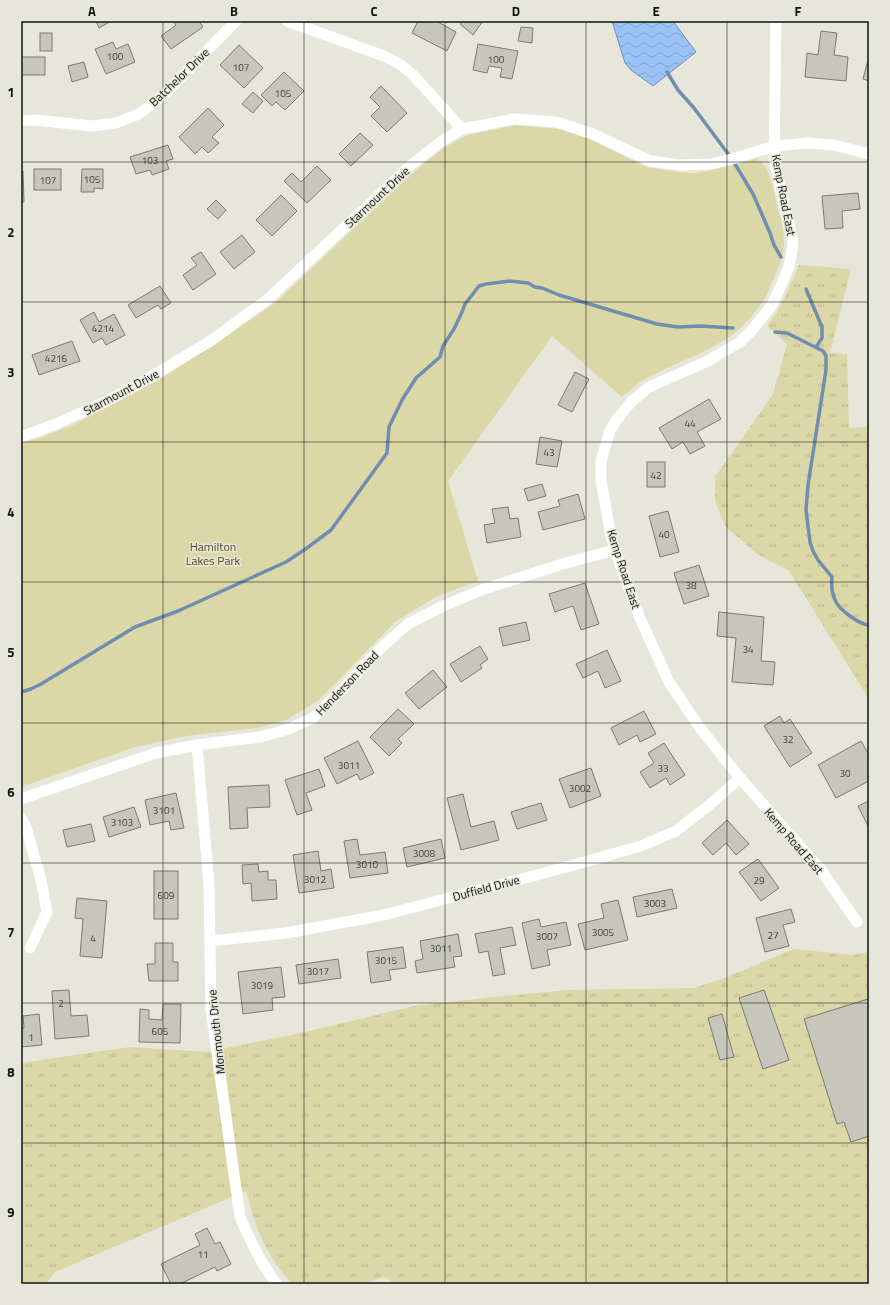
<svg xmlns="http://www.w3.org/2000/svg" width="890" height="1305" viewBox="0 0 890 1305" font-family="'Titillium Web',sans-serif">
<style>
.grass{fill:url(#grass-tufts)}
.park{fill:#dcd7a6}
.water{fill:url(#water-waves);stroke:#718eb1}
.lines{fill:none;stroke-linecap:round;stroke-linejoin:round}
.stream{stroke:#718eb1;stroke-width:3.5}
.building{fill:#c7c6bc;stroke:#7b7a70}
.street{stroke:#fff;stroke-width:11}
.grid{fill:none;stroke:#13130f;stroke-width:1;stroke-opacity:0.55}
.labels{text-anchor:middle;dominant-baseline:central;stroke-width:3;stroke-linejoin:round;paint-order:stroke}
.number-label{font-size:10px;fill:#40403a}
.street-label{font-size:12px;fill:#13130f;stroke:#e7e6db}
.park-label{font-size:12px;fill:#4f4a18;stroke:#e7e6db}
.neatline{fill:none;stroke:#13130f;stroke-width:1.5}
.grid-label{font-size:13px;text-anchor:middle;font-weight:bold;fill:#13130f}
</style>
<defs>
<pattern id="grass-tufts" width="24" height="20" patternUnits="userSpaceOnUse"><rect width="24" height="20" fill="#dcd7a6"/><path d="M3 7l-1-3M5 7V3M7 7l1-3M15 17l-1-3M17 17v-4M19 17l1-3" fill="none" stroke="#bcb88e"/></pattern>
<pattern id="water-waves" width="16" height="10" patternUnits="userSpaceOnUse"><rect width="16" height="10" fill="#99c2f6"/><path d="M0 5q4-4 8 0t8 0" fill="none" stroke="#83a6d2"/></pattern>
</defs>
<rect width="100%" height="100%" fill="#e7e6db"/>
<g class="grass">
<path d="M799,265l52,4 -21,84 17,1 2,74 20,-1v272l-80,-128 -32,-17 -31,-27 -11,-26v-24l58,-83 14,-50 -20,-18c15,-18 23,-41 32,-61z"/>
<path d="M794,949l57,6 18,-3v332h-474l-10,-7 -24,7h-69c-17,-19 -30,-41 -38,-65 -3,-9 -5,-19 -8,-28l-191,81 -9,12h-25v-221l109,-16 77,5 94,-19 113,-27 71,-8 82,-8 127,-2 33,-11z"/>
</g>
<path class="park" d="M516,125l42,4 32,10 56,28 31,5 18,1 13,-2 48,-12c16,8 18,34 22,50 9,31 8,45 -6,73 -3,7 -6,16 -11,22 -8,11 -18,22 -29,31 -28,20 -63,29 -92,47 -6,4 -12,10 -18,15l-70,-61 -104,145 30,100 -41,15 -42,26 -77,79 -32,19 -29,8 -71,8 -51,11 -114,40v-344l16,-4 36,-14 86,-45 115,-76 142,-134 29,-23 23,-12z"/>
<polygon class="water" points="612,21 673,21 696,52 653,86 631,70 625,63"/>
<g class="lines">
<g class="stream">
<polyline points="667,72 678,90 694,108 732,159 753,194 770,233 774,245 781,257"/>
<polyline points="806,289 822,327 822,338 816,347"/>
<path d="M775,332l12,1 36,18 3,5v14l-18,115 -2,25 4,32 3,9 5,9 14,17c-1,8 0,17 4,25 4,8 24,23 33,23"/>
<polyline points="21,692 31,689 41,684 135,627 178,611 286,562 307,548 331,530 387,453 389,427 402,400 416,378 440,357 443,346 454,329 462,312 465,304 479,286 486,284 510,281 528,283 535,287 542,288 559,295 657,324 678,327 700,326 733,328"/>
</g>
</g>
<g class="building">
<polygon points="96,21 111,21 99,28"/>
<polygon points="173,21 199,21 203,27 171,49 161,36 176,25"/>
<polygon points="418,21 439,21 438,22 456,32 447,51 412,33"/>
<polygon points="463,21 483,21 473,35 460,24"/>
<polygon points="521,27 533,28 532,43 518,41"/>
<polygon points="821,31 837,33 834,55 848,57 846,81 805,77 807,53 818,55"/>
<rect x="40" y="33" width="12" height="18"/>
<polygon points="113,42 116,49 128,44 135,62 106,74 95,49"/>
<polygon points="478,44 518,51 512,79 500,77 502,68 489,66 487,73 473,70"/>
<polygon points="239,45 263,68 244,88 220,65"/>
<polygon points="869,56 869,81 863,79"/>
<rect x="21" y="57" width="24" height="18"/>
<polygon points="84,62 88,77 72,82 68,66"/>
<polygon points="284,72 304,91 285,110 276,102 272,106 261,95"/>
<polygon points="381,86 407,113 387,132 371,116 380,107 370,97"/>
<polygon points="253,92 263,101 253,113 242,104"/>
<polygon points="208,108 224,125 212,137 219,143 208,153 202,147 195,154 179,137"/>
<polygon points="360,133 373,145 351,166 339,154"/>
<polygon points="168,145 173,159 166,161 169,169 152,175 150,170 136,174 130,157"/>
<polygon points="317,166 331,180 307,203 284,181 292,173 301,182"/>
<rect x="34" y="169" width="27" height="21"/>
<polygon points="82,169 103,169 103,189 94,188 94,192 81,192"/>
<polygon points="21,171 23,171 24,202 21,202"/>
<polygon points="858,193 860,209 842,211 843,228 825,229 822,196"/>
<polygon points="281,195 297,211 272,236 256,220"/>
<polygon points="216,200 226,210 218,219 207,209"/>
<polygon points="242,235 255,252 234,269 220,252"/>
<polygon points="201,252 216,274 193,290 183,275 197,265 191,258"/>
<polygon points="160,286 171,303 161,309 158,305 136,318 128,305"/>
<polygon points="94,312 99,322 114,314 125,335 106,345 102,338 93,343 80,320"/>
<polygon points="72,341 80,361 39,375 32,355"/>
<polygon points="575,372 589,379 572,412 558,405"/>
<polygon points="709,399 721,419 697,432 705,446 690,454 683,442 672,449 659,428"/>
<polygon points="540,437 562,441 557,467 536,464"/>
<rect x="647" y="462" width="18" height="25"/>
<polygon points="542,484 546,496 528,501 524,489"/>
<polygon points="578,494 585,519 543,530 538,512 560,506 558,500"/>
<polygon points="508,507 510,519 518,518 521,537 487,543 484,525 495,523 492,509"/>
<polygon points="668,511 679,552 660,557 649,516"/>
<polygon points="699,565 709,596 684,604 674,573"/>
<polygon points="585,583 599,624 581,630 573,606 555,612 549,594"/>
<polygon points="719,612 764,617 761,661 775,662 773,685 732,682 736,638 717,636"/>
<polygon points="526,622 530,640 503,646 499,628"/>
<polygon points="480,646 488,659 480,665 482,668 461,682 450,664"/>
<polygon points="607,650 621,681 605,688 598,671 583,678 576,664"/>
<polygon points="433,670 447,687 419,709 405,693"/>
<polygon points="398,709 414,724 398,739 402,743 389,756 370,737"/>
<polygon points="644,711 656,734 640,742 637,735 619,745 611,728"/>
<polygon points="780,716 784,723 790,719 812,753 790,767 764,726"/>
<polygon points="358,741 374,773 360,780 357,774 337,784 324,758"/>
<polygon points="861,741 869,755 869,781 836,798 818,765"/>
<polygon points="664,743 685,775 670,785 666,778 650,788 640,772 654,763 648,753"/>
<polygon points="591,768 601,796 570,808 559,779"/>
<polygon points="319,769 325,786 306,793 312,810 297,815 285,780"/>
<polygon points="269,785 270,807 247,808 248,828 230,829 228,787"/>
<polygon points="176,793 184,828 171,830 169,821 150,825 145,800"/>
<polygon points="463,794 471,827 494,821 499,840 461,850 447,798"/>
<polygon points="869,801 869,828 858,806"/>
<polygon points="541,803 547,820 517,829 511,812"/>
<polygon points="134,807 141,827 109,837 103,817"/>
<polygon points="727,820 749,844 736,855 726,843 713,855 702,843"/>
<polygon points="91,824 95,841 67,847 63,830"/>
<polygon points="357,839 360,855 385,852 388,873 350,878 344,841"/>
<polygon points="441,839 445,858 407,867 403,848"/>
<polygon points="318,851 321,871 331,869 334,888 299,893 293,855"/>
<polygon points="758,859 779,888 761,901 739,872"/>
<polygon points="258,864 259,872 268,871 268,880 276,880 277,899 252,901 251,883 243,884 242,865"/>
<rect x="154" y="871" width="24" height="48"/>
<polygon points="672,889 677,908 637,917 633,897"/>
<polygon points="77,898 107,901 102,958 80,956 83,919 75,918"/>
<polygon points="618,900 628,940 585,950 578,924 604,918 601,904"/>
<polygon points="791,909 795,922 783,925 789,946 765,952 756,918"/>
<polygon points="539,919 541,927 566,922 571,945 547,950 550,965 532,969 522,923"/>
<polygon points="512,927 516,945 500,948 505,974 493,976 488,951 479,953 475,934"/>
<polygon points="458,934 462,956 453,957 455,967 417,973 415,961 423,959 420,941"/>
<polygon points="155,943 173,943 173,962 178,962 178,981 149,981 147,964 155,964"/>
<polygon points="403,947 406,968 389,970 391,980 371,983 367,952"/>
<polygon points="338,959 341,978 299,984 296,965"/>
<polygon points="281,967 285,997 272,998 273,1010 243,1014 238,972"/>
<polygon points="69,990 71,1016 87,1015 89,1036 55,1039 52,991"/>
<polygon points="764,990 789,1060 763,1069 739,998"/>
<polygon points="868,999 869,1003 869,1136 851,1142 844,1122 837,1124 804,1019"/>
<polygon points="163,1004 181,1004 180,1043 139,1042 140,1009 149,1010 149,1019 162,1020"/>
<polygon points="39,1014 42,1045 21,1047 21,1028 24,1028 23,1016"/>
<polygon points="722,1014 734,1057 720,1060 708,1018"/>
<polygon points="207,1228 215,1244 220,1242 231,1264 217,1271 215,1267 180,1284 171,1284 161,1264 200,1245 195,1234"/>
</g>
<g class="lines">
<g class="street">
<polyline points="287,21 384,56 401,65 414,76 462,129"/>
<polyline points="776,21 774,160 793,242 791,257 788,269 781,286 772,305 753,329 740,342 706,362 649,387 632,401 617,419 610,431 601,461 601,480 610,531 615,550 639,616 669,682 700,728 740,778 821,870 857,922"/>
<polyline points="21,121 35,120 92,126 116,123 139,114 165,94 236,21"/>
<polyline points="21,437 56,424 103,403 149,378 212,340 268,299 411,165 442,141 462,129 514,119 557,122 593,134 650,161 680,165 711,164 732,159 775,146 809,143 834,145 869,154"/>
<path d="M197,745l12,140 2,125 29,207c10,23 21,47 37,67"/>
<polyline points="21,799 156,753 197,745 260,737 289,729 313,718 337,695 381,648 408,624 443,606 484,589 566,563 615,550"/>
<polyline points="21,818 26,827 41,880 47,912 30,948"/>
<polyline points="210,941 286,933 384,915 563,868 641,846 676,831 713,802 740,778"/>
</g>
</g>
<path class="grid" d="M163,21v1263M304,21v1263M445,21v1263M586,21v1263M727,21v1263M21,162h848M21,302h848M21,442h848M21,582h848M21,723h848M21,863h848M21,1003h848M21,1143h848"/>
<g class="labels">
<g class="number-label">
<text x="115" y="56">100</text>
<text x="496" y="59">100</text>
<text x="241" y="67">107</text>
<text x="283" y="93">105</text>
<text x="150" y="160">103</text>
<text x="92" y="179">105</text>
<text x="48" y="180">107</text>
<text x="103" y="328">4214</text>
<text x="56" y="358">4216</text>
<text x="690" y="423">44</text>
<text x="549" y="452">43</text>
<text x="656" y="475">42</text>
<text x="664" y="534">40</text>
<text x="691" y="585">38</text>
<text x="748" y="649">34</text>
<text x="788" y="739">32</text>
<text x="349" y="765">3011</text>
<text x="663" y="768">33</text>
<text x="845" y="773">30</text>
<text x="580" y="788">3002</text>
<text x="164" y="810">3101</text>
<text x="122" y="822">3103</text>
<text x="424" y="853">3008</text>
<text x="367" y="864">3010</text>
<text x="315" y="879">3012</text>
<text x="759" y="880">29</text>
<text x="166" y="895">609</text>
<text x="655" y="903">3003</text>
<text x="603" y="932">3005</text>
<text x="773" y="935">27</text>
<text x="547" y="936">3007</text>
<text x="93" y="938">4</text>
<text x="441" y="948">3011</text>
<text x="386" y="960">3015</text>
<text x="318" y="971">3017</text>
<text x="262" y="985">3019</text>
<text x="61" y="1003">2</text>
<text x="160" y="1031">605</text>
<text x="31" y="1037">1</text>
<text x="203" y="1254">11</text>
</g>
<g class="street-label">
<text transform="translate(179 77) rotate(-44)">Batchelor Drive</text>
<text transform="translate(784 195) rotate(79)">Kemp Road East</text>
<text transform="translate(377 197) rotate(-43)">Starmount Drive</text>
<text transform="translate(121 392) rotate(-28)">Starmount Drive</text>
<text transform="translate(624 569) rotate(72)">Kemp Road East</text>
<text transform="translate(347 683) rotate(-46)">Henderson Road</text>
<text transform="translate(794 841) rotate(49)">Kemp Road East</text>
<text transform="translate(486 888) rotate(-15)">Duffield Drive</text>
<text transform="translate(216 1032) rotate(-96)">Monmouth Drive</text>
</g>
<g class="park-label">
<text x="213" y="546">Hamilton<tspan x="213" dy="14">Lakes Park</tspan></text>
</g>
</g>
<rect width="890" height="1305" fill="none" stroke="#e7e6db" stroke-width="44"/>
<rect x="22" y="22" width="846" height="1261" class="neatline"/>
<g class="grid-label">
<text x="92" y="16">A</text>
<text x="234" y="16">B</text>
<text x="374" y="16">C</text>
<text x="516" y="16">D</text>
<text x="656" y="16">E</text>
<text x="798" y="16">F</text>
<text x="11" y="97">1</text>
<text x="11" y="237">2</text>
<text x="11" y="377">3</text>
<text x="11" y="517">4</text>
<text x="11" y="657">5</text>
<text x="11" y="797">6</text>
<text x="11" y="937">7</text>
<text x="11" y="1077">8</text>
<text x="11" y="1217">9</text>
</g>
</svg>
